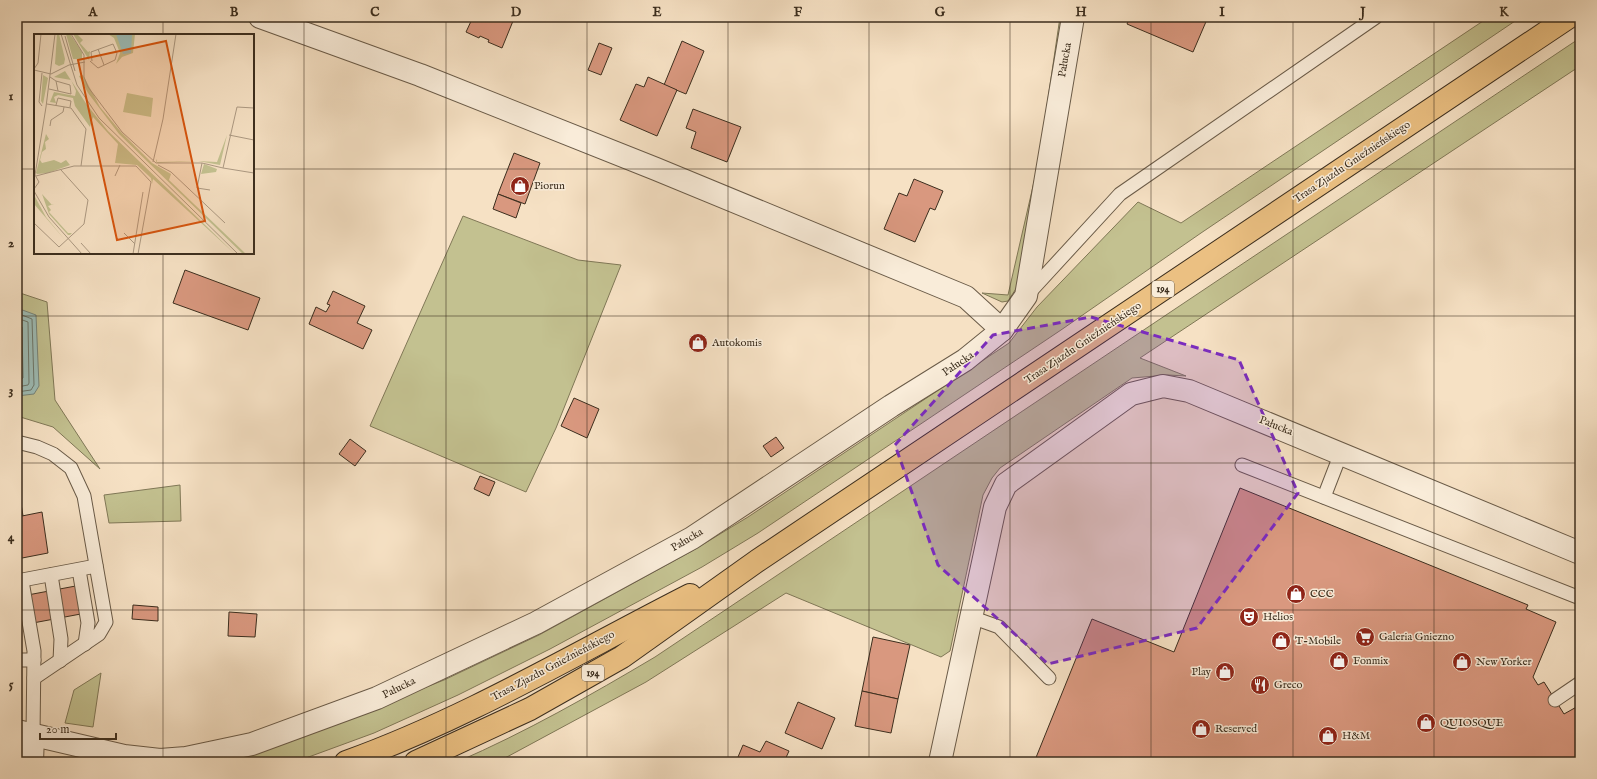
<svg xmlns="http://www.w3.org/2000/svg" width="1597" height="779" viewBox="0 0 1597 779" font-family="'IM FELL English',serif">
<style>
.green{fill:#c3c190;stroke:#807857}
.water{fill:#9dbdb7;stroke:#76847a}
.lines{fill:none;stroke-linecap:round;stroke-linejoin:round}
.shore{stroke:#6c766a;stroke-width:1}
.building{fill:#d9987f;stroke:#3c2e1e}
.service-casing{stroke:#6a5b48;stroke-width:15}
.minor-casing{stroke:#6a5b48;stroke-width:24}
.primary-casing{stroke:#3c2e1e;stroke-width:24}
.service{stroke:#f9ecd9;stroke-width:13}
.minor{stroke:#f9ecd9;stroke-width:22}
.primary{stroke:#ebc082;stroke-width:22}
.marked{fill:#7b2cbf;fill-opacity:0.2;stroke:#7b2cbf;stroke-width:3;stroke-dasharray:8 5;stroke-linejoin:round}
.grid{fill:none;stroke:#3c2e1e;stroke-width:1;stroke-opacity:0.55}
.labels{text-anchor:middle;dominant-baseline:central;stroke-width:3;stroke-linejoin:round;paint-order:stroke}
.shield{fill:#f9ecd9;stroke:#756756;stroke-width:1}
.shield-label{font-size:10px;font-weight:bold;fill:#3c2e1e}
.street-label{font-size:11px;fill:#3c2e1e;stroke:#f9ecd9}
.poi-label{font-size:11px;fill:#3c2e1e;stroke:#f9ecd9;text-anchor:start}
.inset-road{fill:none;stroke:#ac9982;stroke-width:1}
.view{fill:#d7550e;fill-opacity:0.15;stroke:#d7550e;stroke-width:2}
.inset-edge{fill:none;stroke:#3c2e1e;stroke-width:2}
.neatline{fill:none;stroke:#3c2e1e;stroke-width:1.5}
.grid-label{font-size:13px;text-anchor:middle;font-weight:bold;fill:#3c2e1e}
</style>
<rect width="100%" height="100%" fill="#f6e1c4"/>
<filter id="stains"><feTurbulence type="fractalNoise" baseFrequency=".005" numOctaves="4"/><feColorMatrix values="0 0 0 0 .2 0 0 0 0 .09 0 0 0 0 .02 0 0 0 .5 -.17"/></filter>
<radialGradient id="worn" r=".72"><stop offset=".6" stop-color="#630" stop-opacity="0"/><stop offset="1" stop-color="#630" stop-opacity=".3"/></radialGradient>
<g class="green">
<polygon points="1060,17 1066,17 1019,284 1008,301 1002,302 982,293 1008,295 1039,160"/>
<polygon points="1489,17 1521,17 1201,233 1061,330 758,533 702,567 550,649 458,695 374,733 295,762 214,762 366,711 444,680 539,635 692,551 748,517 1009,343 1037,307 1138,202 1181,223"/>
<path d="M1580,38v28l-440,292 46,18 -18,-1 -36,3 -132,90 -8,10 -9,17 -33,156 -9,6 -155,-64 -140,89 -141,76 8,4h-56c69,-30 134,-67 198,-105z"/>
<polygon points="463,216 578,260 621,265 556,428 526,492 370,426"/>
<polygon points="17,292 47,302 55,400 100,469 53,427 17,416"/>
<polygon points="180,485 181,521 109,523 104,495"/>
<polygon points="101,673 93,727 65,723 74,690"/>
</g>
<polygon class="water" points="17,308 36,315 39,386 34,394 17,396"/>
<g class="lines">
<g class="shore">
<polyline points="17,313 32,319 34,385 31,390 17,392"/>
<polyline points="17,318 28,322 29,383 28,385 17,387"/>
<polyline points="17,324 22,327 23,378 17,381"/>
</g>
</g>
<g class="building">
<polygon points="473,17 504,17 513,21 502,48 488,42 489,40 480,36 479,38 466,32"/>
<polygon points="610,17 620,17 618,21"/>
<polygon points="1130,17 1208,17 1193,52 1127,24"/>
<polygon points="682,41 704,51 686,94 664,85"/>
<polygon points="599,43 612,48 601,75 588,70"/>
<polygon points="648,77 677,90 657,136 620,120 636,84 644,87"/>
<polygon points="693,109 741,127 727,162 691,148 696,132 686,128"/>
<polygon points="514,153 540,163 525,204 498,194"/>
<polygon points="914,179 943,191 935,210 930,208 915,242 884,229 899,193 907,196"/>
<polygon points="498,194 521,203 516,218 493,209"/>
<polygon points="185,270 260,298 248,330 173,303"/>
<polygon points="333,291 365,306 357,323 372,330 363,349 309,324 316,307 326,312 330,305 327,304"/>
<polygon points="574,398 599,409 587,438 561,426"/>
<polygon points="776,437 784,448 771,457 763,446"/>
<polygon points="350,439 366,451 355,466 339,454"/>
<polygon points="480,476 495,482 489,496 474,489"/>
<polygon points="17,479 23,516 17,517"/>
<polygon points="1240,488 1528,605 1526,609 1556,622 1533,677 1538,685 1544,682 1564,714 1580,705 1580,762 1036,762 1035,760 1092,619 1174,652"/>
<polygon points="42,512 48,553 17,559 17,517"/>
<polygon points="81,585 86,613 17,626 17,597"/>
<polygon points="133,605 158,607 158,621 132,619"/>
<polygon points="229,612 257,614 255,637 228,636"/>
<polygon points="873,637 910,645 898,699 862,691"/>
<polygon points="862,691 898,699 891,733 855,726"/>
<polygon points="798,702 835,718 822,749 785,733"/>
<polygon points="766,741 789,751 784,762 749,762 738,757 743,745 760,752"/>
</g>
<g class="lines">
<defs>
<g id="service">
<polyline points="1029,293 1120,194 1376,17"/>
<polyline points="17,442 37,447 53,454 71,468 84,496 106,622 99,634 34,678"/>
<polyline points="1242,465 1580,598"/>
<polyline points="1324,497 1341,453"/>
<polyline points="79,570 88,623 85,644"/>
<polyline points="51,575 61,639 60,661"/>
<polyline points="17,581 96,566"/>
<polyline points="22,581 34,651 33,735"/>
<polyline points="971,617 999,627 1049,678"/>
<polyline points="17,660 34,660"/>
<polyline points="1555,700 1580,683"/>
</g>
<g id="minor">
<polyline points="260,17 420,75 656,169 966,297 1002,330"/>
<polyline points="17,731 124,756 160,760 186,758 252,744 377,698 536,623 692,538 891,406 965,360 1002,330 1026,296 1073,17"/>
<polyline points="32,762 33,735"/>
<polyline points="940,762 995,507 1006,484 1131,394 1163,386 1189,391 1580,553"/>
</g>
<g id="primary">
<path d="M346,762c120,-43 230,-109 344,-167"/>
<polyline points="416,762 530,709 622,657 757,561 1569,17"/>
</g>
</defs>
<use href="#service" class="service-casing"/>
<use href="#minor" class="minor-casing"/>
<use href="#primary" class="primary-casing"/>
<use href="#service" class="service"/>
<use href="#minor" class="minor"/>
<use href="#primary" class="primary"/>
</g>
<path class="marked" d="M1091,317l148,43 59,133 -101,135 -149,36 -110,-99 -43,-120 98,-110z"/>
<path class="grid" d="M163,17v18M304,17v745M446,17v745M587,17v745M728,17v745M869,17v745M1010,17v745M1151,17v745M1293,17v745M1434,17v745M17,169h18M253,169h1327M163,253v509M17,316h1563M17,463h1563M17,610h1563"/>
<defs>
<symbol id="shop-disc" viewBox="-11 -11 22 22"><circle r="9.5" fill="#8f2418" stroke="#f9ecd9"/><path d="M-5-2.5h2.3a2.7 3.5 0 0 1 5.4 0H5L5.5 6h-11ZM-1.5-2.5h3a1.5 2.3 0 0 0-3 0Z" fill="#fff"/></symbol>
<symbol id="theatre-disc" viewBox="-11 -11 22 22"><circle r="9.5" fill="#8f2418" stroke="#f9ecd9"/><path d="M-5-5.5Q0-4 5-5.5V0Q5 5 0 6Q-5 5-5 0ZM-3.3-2.5H-1v1.5H-3.3ZM1-2.5H3.3v1.5H1ZM-2.8 1Q0 5.5 2.8 1Z" fill="#fff"/></symbol>
<symbol id="supermarket-disc" viewBox="-11 -11 22 22"><circle r="9.5" fill="#8f2418" stroke="#f9ecd9"/><path d="M-6-5.5h2.5l.6 2H6L4.5 2H-2.5L-4.4-4H-6ZM-1.5 3.2a1.3 1.3 0 1 0 .1 0ZM3 3.2a1.3 1.3 0 1 0 .1 0Z" fill="#fff"/></symbol>
<symbol id="restaurant-disc" viewBox="-11 -11 22 22"><circle r="9.5" fill="#8f2418" stroke="#f9ecd9"/><path d="M-5-6h1v4h1v-4h1v4h1v-4h1v5L-1.5 .5V6h-2V.5L-5-1ZM5-6V6H3V1.5H1.5Q1.5-4 5-6Z" fill="#fff"/></symbol>
</defs>
<g fill-rule="evenodd">
<use href="#shop-disc" x="509" y="175" width="22" height="22"/>
<use href="#shop-disc" x="687" y="332" width="22" height="22"/>
<use href="#shop-disc" x="1285" y="583" width="22" height="22"/>
<use href="#theatre-disc" x="1238" y="606" width="22" height="22"/>
<use href="#supermarket-disc" x="1354" y="626" width="22" height="22"/>
<use href="#shop-disc" x="1270" y="630" width="22" height="22"/>
<use href="#shop-disc" x="1328" y="650" width="22" height="22"/>
<use href="#shop-disc" x="1451" y="651" width="22" height="22"/>
<use href="#shop-disc" x="1214" y="661" width="22" height="22"/>
<use href="#restaurant-disc" x="1249" y="674" width="22" height="22"/>
<use href="#shop-disc" x="1415" y="712" width="22" height="22"/>
<use href="#shop-disc" x="1190" y="718" width="22" height="22"/>
<use href="#shop-disc" x="1317" y="725" width="22" height="22"/>
</g>
<g class="labels">
<g class="shield">
<rect x="1152" y="281" width="22" height="16" rx="3"/>
<rect x="582" y="665" width="22" height="16" rx="3"/>
</g>
<g class="shield-label">
<text x="1163" y="289">194</text>
<text x="593" y="673">194</text>
</g>
<g class="street-label">
<text transform="translate(1065 60) rotate(-80)">Pałucka</text>
<text transform="translate(1352 162) rotate(-34)">Trasa Zjazdu Gnieźnieńskiego</text>
<text transform="translate(1083 343) rotate(-34)">Trasa Zjazdu Gnieźnieńskiego</text>
<text transform="translate(958 364) rotate(-34)">Pałucka</text>
<text transform="translate(1276 426) rotate(22)">Pałucka</text>
<text transform="translate(687 540) rotate(-31)">Pałucka</text>
<text transform="translate(553 666) rotate(-28)">Trasa Zjazdu Gnieźnieńskiego</text>
<text transform="translate(399 688) rotate(-26)">Pałucka</text>
</g>
<g class="poi-label">
<text x="534" y="186">Piorun</text>
<text x="712" y="343">Autokomis</text>
<text x="1310" y="594">CCC</text>
<text x="1263" y="617">Helios</text>
<text x="1379" y="637">Galeria Gniezno</text>
<text x="1295" y="641">T-Mobile</text>
<text x="1353" y="661">Fonmix</text>
<text x="1476" y="662">New Yorker</text>
<text x="1211" y="672" text-anchor="end">Play</text>
<text x="1274" y="685">Greco</text>
<text x="1440" y="723">QUIOSQUE</text>
<text x="1215" y="729">Reserved</text>
<text x="1342" y="736">H&amp;M</text>
</g>
</g>
<g transform="translate(34 34)">
<rect width="220" height="220" fill="#f6e1c4"/>
<path d="M23,0h2l6,25 -1,5 -5,2 -4,-2zM32,0h4l12,18v7h-9zM39,0h4l6,6 -3,3 8,9 2,-1 -1,9zM74,0h27l-2,19 -11,4 -6,7 4,-11 -6,-15zM31,37l22,34 21,26 127,123 -82,-75 -1,5 -1,-6 -14,-13 -22,-2 3,-19 -25,-27 -3,10 -15,-21 -2,-8 -15,-3 -4,2 2,6 -6,-1 4,-10 21,4 1,-5 -5,-11 -17,-3zM9,41l5,3 -5,26 -2,-3zM49,41l17,32 21,25 31,31 19,11 -2,6 77,74h-3l-124,-120 -31,-41 -9,-17zM93,59l26,5 -2,19 -28,-5zM12,100l3,5 -4,3 1,7 -4,3 -2,8 2,3 12,-3 7,3 5,-3 4,5 -22,8 -11,1 -1,-1zM193,101l-7,30 -22,-4 -37,2h-4l-1,-2 1,-2v3l41,-1 19,1zM170,130l13,5 -1,3 -15,2zM8,160l10,11 2,-1 -6,2 3,4 -2,2 19,21h4l-2,2h-2l-19,-21zM0,161l12,22 19,23 -31,-36z" fill="#c3c190"/>
<path d="M82,0l16,1 -1,18 -8,1z" fill="#9dbdb7"/>
<path class="inset-road" d="M27,0l16,51 22,33 139,136M37,0l13,21v22l4,10 34,45 34,31h46l-5,25 13,2M31,2l10,35M64,15l6,16M56,27l8,7 17,-8 2,-7 -4,-9 -22,8 1,9M0,35l4,-6 3,-29M0,36l17,4M17,40l18,-9 16,-3M16,43l6,4 2,10M15,55l22,5 -1,-9 -14,-4M13,70l24,4 15,21 -5,37M22,71l2,-7 13,3 -1,6M8,72l-3,-4 3,-29M16,92l1,-6 12,-8 1,-5M195,101l25,5M119,128l10,-43 13,-85M168,129l21,5 14,-61 17,1M124,131l13,7 54,51M189,134l31,5M1,141l11,-68 9,-73M2,142l38,-10h62l15,16 -13,72M81,142l5,-11M0,155l5,-7 -4,-7M0,157l15,26 33,37M0,189l25,24 25,-23 4,-24 -27,-30M90,199l11,11M47,209l10,11M99,220l10,-62"/>
<path class="view" d="M132,7l39,180 -88,19 -39,-180z"/>
<rect width="220" height="220" class="inset-edge"/>
</g>
<rect width="1597" height="779" fill="none" stroke="#f6e1c4" stroke-width="44"/>
<path d="M40 733v6h76v-6" fill="none" stroke="#3c2e1e" stroke-width="2"/>
<text x="46" y="733" font-size="12" fill="#3c2e1e" stroke="#f9ecd9" stroke-width="3" paint-order="stroke">20 m</text>
<rect x="22" y="22" width="1553" height="735" class="neatline"/>
<g class="grid-label">
<text x="93" y="16">A</text>
<text x="234" y="16">B</text>
<text x="375" y="16">C</text>
<text x="516" y="16">D</text>
<text x="657" y="16">E</text>
<text x="798" y="16">F</text>
<text x="940" y="16">G</text>
<text x="1081" y="16">H</text>
<text x="1222" y="16">I</text>
<text x="1363" y="16">J</text>
<text x="1504" y="16">K</text>
<text x="11" y="100">1</text>
<text x="11" y="247">2</text>
<text x="11" y="394">3</text>
<text x="11" y="541">4</text>
<text x="11" y="688">5</text>
</g>
<rect width="100%" height="100%" filter="url(#stains)"/>
<rect width="100%" height="100%" fill="url(#worn)"/>
</svg>
